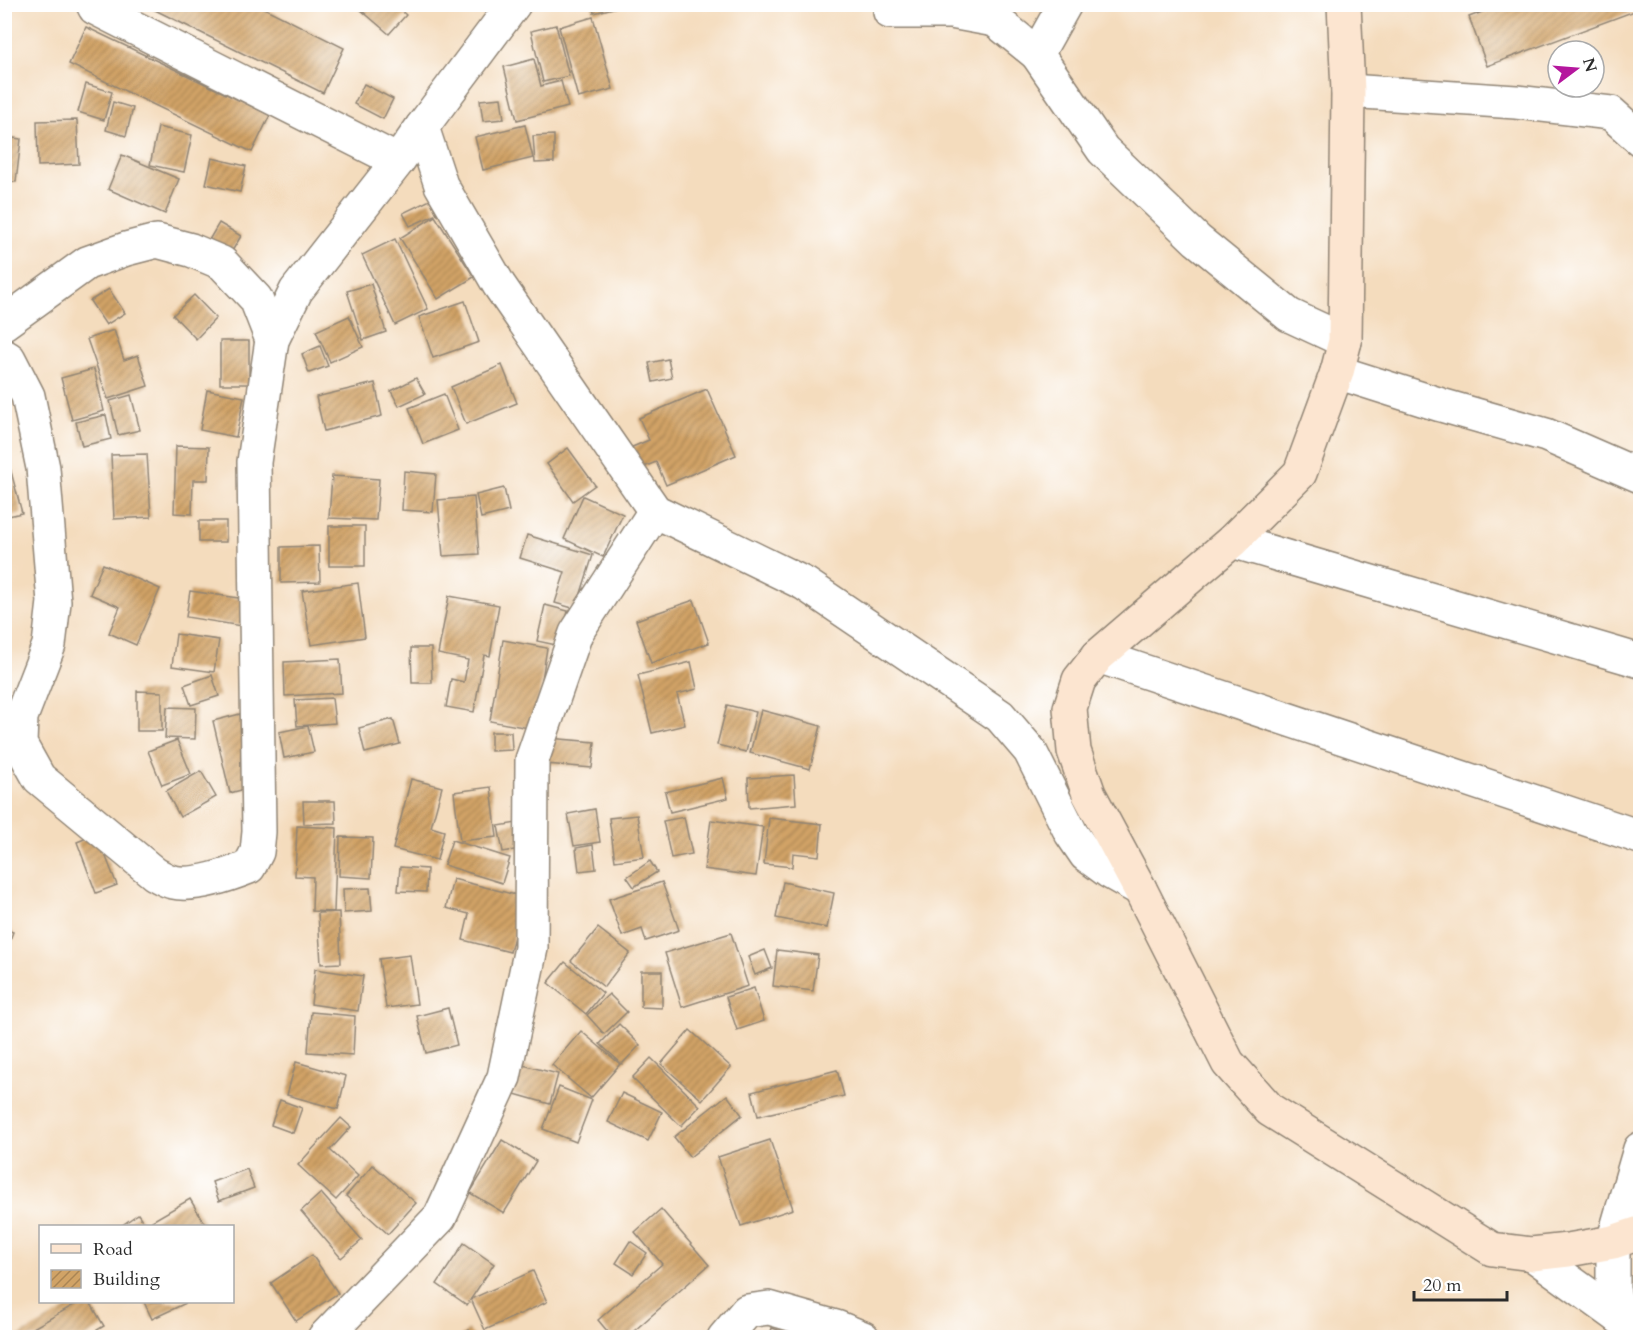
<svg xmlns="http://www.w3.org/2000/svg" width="1645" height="1342" viewBox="0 0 1645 1342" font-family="Cardo,serif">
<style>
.building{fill:url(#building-hatch)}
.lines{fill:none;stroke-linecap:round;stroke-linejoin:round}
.street-casing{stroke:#908474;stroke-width:36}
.secondary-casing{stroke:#908474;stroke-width:36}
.street{stroke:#fff;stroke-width:33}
.secondary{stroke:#fce5d0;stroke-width:33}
</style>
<defs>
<pattern id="building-hatch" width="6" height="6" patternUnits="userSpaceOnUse" patternTransform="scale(1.5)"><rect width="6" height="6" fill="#d1a366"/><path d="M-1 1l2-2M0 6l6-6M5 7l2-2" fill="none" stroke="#aa8554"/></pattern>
</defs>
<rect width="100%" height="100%" fill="#fff"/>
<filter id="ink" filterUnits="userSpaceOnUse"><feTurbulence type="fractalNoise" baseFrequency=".0167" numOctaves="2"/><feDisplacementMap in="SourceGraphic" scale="12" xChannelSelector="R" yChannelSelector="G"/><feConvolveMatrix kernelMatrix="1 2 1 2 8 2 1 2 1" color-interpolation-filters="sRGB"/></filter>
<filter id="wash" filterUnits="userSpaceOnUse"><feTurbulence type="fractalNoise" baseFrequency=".008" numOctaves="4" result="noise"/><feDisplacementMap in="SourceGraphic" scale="24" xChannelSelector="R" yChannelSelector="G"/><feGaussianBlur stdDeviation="1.35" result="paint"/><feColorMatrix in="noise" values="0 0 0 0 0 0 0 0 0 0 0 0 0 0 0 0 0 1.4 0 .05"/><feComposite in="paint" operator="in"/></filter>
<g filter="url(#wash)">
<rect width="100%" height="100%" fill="#f4dcbd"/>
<g id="blocks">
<g class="building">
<polygon points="150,4 256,4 344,48 323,93 149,7"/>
<polygon points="354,4 394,4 406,15 389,34"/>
<polygon points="592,4 625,4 625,5 594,13"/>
<polygon points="1503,4 1640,4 1640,9 1487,66 1469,17"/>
<polygon points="593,17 613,89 578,98 559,27"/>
<polygon points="556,25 569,76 543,82 531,31"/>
<polygon points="86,27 270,115 252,152 69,64"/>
<polygon points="534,59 541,86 561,81 568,107 517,120 504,67"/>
<polygon points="86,84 112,92 104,120 78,112"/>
<polygon points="364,84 393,99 383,119 354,104"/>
<polygon points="501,98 504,119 483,121 480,100"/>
<polygon points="113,102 133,108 126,136 106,130"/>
<polygon points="77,120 79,164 38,166 37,121"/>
<polygon points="525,125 533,158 483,170 475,137"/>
<polygon points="158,127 192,135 184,172 150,165"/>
<polygon points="554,135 554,162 535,163 533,136"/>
<polygon points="4,137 21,139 16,182 4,181"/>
<polygon points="122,155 179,179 165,214 108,189"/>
<polygon points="212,158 246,166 240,192 206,184"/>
<polygon points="430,200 437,214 410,226 403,213"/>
<polygon points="435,216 474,277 438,299 400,238"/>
<polygon points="219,223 241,236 225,263 203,250"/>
<polygon points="395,239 428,309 395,325 362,255"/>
<polygon points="371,284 386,332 363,340 347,291"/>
<polygon points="109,289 125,313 106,325 90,301"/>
<polygon points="194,295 216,318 196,339 173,315"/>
<polygon points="465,301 479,342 433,358 419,317"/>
<polygon points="349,316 363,347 330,362 316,331"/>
<polygon points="114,330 124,360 138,355 148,386 108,399 87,339"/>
<rect x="220" y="341" width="29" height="43"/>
<polygon points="320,346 328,366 309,373 302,354"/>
<polygon points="668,359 672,378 653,382 649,363"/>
<polygon points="502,365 517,403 466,424 451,387"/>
<polygon points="94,369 104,411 72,420 61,378"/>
<polygon points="416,378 425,394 399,406 391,391"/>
<polygon points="375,383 382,416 324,431 316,397"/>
<polygon points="707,389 736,455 666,485 656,462 639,469 630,448 649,440 639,418"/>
<polygon points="207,390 244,397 236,437 200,430"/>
<polygon points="444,394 458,430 423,444 409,408"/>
<polygon points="131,395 140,430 118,435 110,401"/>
<polygon points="106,415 111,439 82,446 76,422"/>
<polygon points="176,446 209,447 208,480 193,480 192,514 174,513"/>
<polygon points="568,448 595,485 573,501 547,464"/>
<polygon points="147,454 151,517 114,519 111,455"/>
<polygon points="9,464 22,513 4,517 4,465"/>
<polygon points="404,471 436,474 433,512 402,510"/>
<polygon points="332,476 379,479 376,520 329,518"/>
<polygon points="504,488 509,511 481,518 476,495"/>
<polygon points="583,496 623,514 603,557 564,539"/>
<polygon points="474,497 479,554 443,556 438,500"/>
<rect x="199" y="521" width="27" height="21"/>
<rect x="329" y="526" width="36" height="40"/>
<polygon points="527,535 593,555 576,609 555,603 565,572 520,558"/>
<polygon points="319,546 320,582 281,583 281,547"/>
<polygon points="103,564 160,589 136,645 109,633 120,607 90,594"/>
<polygon points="358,583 365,637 311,645 302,591"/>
<polygon points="190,591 252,600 247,627 186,617"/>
<polygon points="449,596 499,605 490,656 484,655 474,712 446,707 451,679 464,682 468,660 438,654"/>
<polygon points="694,600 709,643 651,663 636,620"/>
<polygon points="545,605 568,611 561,646 537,641"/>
<polygon points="176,634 219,640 214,672 172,666"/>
<polygon points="503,640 547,648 534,729 490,721"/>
<polygon points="411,648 431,648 432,683 412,683"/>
<polygon points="340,659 342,693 285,696 284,662"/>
<polygon points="691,662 697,689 677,694 685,725 652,733 638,675"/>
<polygon points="212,675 219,696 191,705 184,685"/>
<polygon points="137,691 162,692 162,731 137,731"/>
<polygon points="332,698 335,723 297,726 295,700"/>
<polygon points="727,705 756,712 746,752 717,745"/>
<polygon points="167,707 196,708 195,739 165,738"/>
<polygon points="761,710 821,726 810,769 750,753"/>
<polygon points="240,714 256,786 230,793 213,721"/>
<polygon points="393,719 400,744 365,753 359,728"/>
<polygon points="308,726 314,752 284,758 279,732"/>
<polygon points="491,732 511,732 512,750 491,751"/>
<polygon points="548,738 595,742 592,768 546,764"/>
<polygon points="177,740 191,774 162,785 148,751"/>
<polygon points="201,771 216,797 180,817 166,791"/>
<polygon points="794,775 796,804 749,808 748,778"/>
<polygon points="723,778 728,798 670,812 665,792"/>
<polygon points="411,779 442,787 431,827 444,831 437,860 393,849"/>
<polygon points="491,787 497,837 460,841 454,792"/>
<polygon points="303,801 335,801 336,823 304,824"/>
<polygon points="595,809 600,842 574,846 568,814"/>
<polygon points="637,815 644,857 615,861 609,818"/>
<polygon points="684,817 692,854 671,858 663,821"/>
<polygon points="769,818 822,824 819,856 793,853 792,867 764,864"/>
<polygon points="711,820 763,827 756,876 704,869"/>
<polygon points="523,822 526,848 503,852 498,826"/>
<polygon points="297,826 337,828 334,912 312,911 313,877 295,876"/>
<polygon points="97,834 117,885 96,893 77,842"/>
<polygon points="340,837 373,838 371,878 339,876"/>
<polygon points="452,840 510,858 502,883 444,865"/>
<polygon points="593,845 596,869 579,871 576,848"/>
<polygon points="650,861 657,872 634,887 627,877"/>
<polygon points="400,867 427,869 426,892 398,891"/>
<polygon points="453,879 524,897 510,952 463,940 469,914 446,908"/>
<polygon points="662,882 679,930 646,941 642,929 622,936 609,899"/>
<polygon points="783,882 834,893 827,928 776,918"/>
<polygon points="370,888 372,911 344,913 343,889"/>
<polygon points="339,912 341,963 321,964 318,913"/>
<polygon points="598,928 630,953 604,987 571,961"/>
<polygon points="4,929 13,932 5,953 4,953"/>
<polygon points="731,933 748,986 682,1007 665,953"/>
<polygon points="765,950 772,968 755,975 748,957"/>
<polygon points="777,950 818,955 813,991 773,986"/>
<polygon points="410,955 417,1004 386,1008 379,959"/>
<polygon points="565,962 603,993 586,1014 548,983"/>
<polygon points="315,969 363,976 358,1011 311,1004"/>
<polygon points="641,971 662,971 662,1008 641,1007"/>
<polygon points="754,988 764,1021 737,1030 726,997"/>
<polygon points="609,994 627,1012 604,1034 587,1015"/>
<polygon points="448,1008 457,1045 426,1053 417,1016"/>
<polygon points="311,1012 355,1016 353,1055 308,1052"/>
<polygon points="619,1024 640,1045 622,1064 600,1044"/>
<polygon points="690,1030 731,1067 702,1100 661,1064"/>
<polygon points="581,1031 620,1064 591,1098 552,1065"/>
<polygon points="651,1058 700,1106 681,1126 632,1078"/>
<polygon points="296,1062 346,1076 338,1109 287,1095"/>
<polygon points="519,1064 558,1074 550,1104 511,1093"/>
<polygon points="837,1070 844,1096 758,1116 752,1092"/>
<polygon points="559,1087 592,1100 576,1142 543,1129"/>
<polygon points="622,1093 662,1112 648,1141 608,1122"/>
<polygon points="727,1095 742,1115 690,1157 674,1137"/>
<polygon points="280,1100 302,1108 293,1133 271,1125"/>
<polygon points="341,1118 351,1127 330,1150 358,1176 336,1200 298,1165"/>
<polygon points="502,1140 536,1161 504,1213 470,1193"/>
<polygon points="770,1140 793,1209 741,1226 718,1157"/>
<polygon points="373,1165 416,1203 388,1234 346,1196"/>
<polygon points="247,1169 254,1188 219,1201 212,1182"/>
<polygon points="321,1193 362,1240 341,1258 301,1211"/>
<polygon points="190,1199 206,1226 155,1226 152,1221"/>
<polygon points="661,1209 709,1265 626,1338 613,1338 598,1320 662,1264 635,1232"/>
<polygon points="138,1214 146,1226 121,1226"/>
<polygon points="630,1241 647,1253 633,1274 616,1263"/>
<polygon points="464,1243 494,1264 467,1305 437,1284"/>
<polygon points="312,1255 338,1293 296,1321 271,1283"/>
<polygon points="533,1271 547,1302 485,1330 471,1299"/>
<polygon points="79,1302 90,1302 104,1326 84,1338 20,1338 19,1336"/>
<polygon points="144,1302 188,1302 152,1319"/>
<polygon points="772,1328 798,1337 798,1338 769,1338"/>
<polygon points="469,1330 475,1338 459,1338"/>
</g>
</g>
</g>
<g filter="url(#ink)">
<use href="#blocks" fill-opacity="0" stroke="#908474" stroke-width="1.5"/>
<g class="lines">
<defs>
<g id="street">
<polyline points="93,4 95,8 398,161"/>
<polyline points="514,4 422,127 441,185 499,285 655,511 805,584 1000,716 1030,751 1071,833 1086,855 1108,871 1140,889"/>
<polyline points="1065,4 1037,54 1103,150 1197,240 1289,315 1345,341"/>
<polyline points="890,12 951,12 995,20 1037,54"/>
<polyline points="1348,91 1516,102 1611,113 1640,139"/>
<polyline points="4,323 87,263 126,249 157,241 191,250 222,263 256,299 272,340"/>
<path d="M4,356l5,3 19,37 15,72 11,134 -5,43 -28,72 -1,27 19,34 116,96c6,3 12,7 18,8 21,5 56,-7 76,-15l8,-15 2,-20 -5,-370 18,-122 24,-49 102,-130 24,-34"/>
<polyline points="1337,372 1441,405 1546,435 1640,476"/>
<polyline points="1232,541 1640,661"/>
<polyline points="1098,656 1640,837"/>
<polyline points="1640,1149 1613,1242 1613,1289 1619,1317 1640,1335"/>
<polyline points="1532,1254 1619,1317"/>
<polyline points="324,1338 440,1217 504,1077 531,948 532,760 576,633 655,511"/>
<polyline points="724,1338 747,1311 769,1308 836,1327 863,1338"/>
</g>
<polyline id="secondary" points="1344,4 1348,91 1345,341 1337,372 1300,473 1232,541 1098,656 1079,680 1070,708 1074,751 1089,794 1140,889 1228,1063 1270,1110 1492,1249 1532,1254 1568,1250 1613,1242 1640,1233"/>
</defs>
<use href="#street" class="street-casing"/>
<use href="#secondary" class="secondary-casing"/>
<use href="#street" class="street"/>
<use href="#secondary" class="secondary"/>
</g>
</g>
<rect width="1645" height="1342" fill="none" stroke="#fff" stroke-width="24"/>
<rect x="39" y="1225" width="195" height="78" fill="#ffffff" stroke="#aaaaaa" stroke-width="1.5"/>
<rect x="51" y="1244" width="30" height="9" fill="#fce5d0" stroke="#aaaaaa" stroke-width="1.5"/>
<text x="93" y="1255" font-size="18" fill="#2b2b2b">Road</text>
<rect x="51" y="1270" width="30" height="18" fill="url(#building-hatch)" stroke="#aaaaaa" stroke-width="1.5"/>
<text x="93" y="1285" font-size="18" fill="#2b2b2b">Building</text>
<g transform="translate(1576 69) rotate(74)"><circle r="28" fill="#ffffff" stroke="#aaaaaa" stroke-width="1.5"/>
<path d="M0-4.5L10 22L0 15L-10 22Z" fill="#b5179e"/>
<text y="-9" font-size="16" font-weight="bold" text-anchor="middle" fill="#2b2b2b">N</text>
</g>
<path d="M1414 1291v9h93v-9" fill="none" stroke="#2b2b2b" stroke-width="3"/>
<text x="1423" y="1291" font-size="18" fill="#2b2b2b" stroke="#ffffff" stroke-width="4.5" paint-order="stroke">20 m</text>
</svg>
